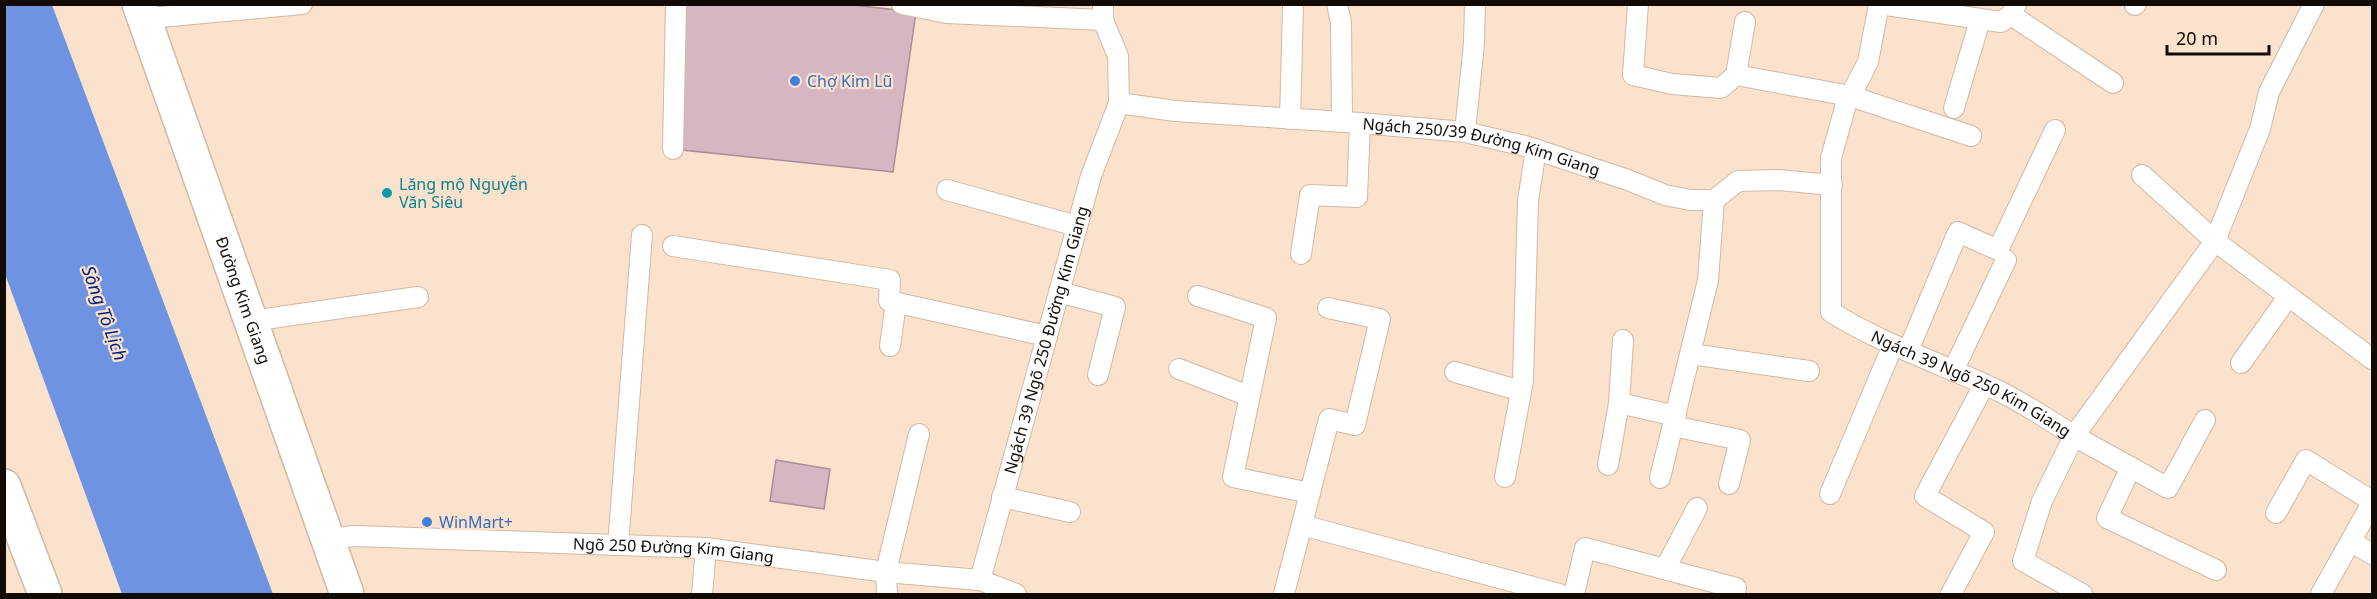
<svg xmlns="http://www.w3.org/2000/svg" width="2377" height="599" viewBox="0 0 2377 599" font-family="'Noto Sans',sans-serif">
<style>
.water{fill:#6e93e3}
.building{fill:#d6b6c3;stroke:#aa8c98;stroke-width:1.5}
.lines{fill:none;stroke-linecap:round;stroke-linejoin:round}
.service-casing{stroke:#d1b8a4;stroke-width:22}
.secondary-casing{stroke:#d1b8a4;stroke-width:36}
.service{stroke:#fff;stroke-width:20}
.secondary{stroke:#fff;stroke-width:33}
.shop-dot{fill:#3f7fe0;stroke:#fbe2cd;stroke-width:2}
.culture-dot{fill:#0f9aa8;stroke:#fbe2cd;stroke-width:2}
.labels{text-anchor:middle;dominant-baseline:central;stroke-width:4.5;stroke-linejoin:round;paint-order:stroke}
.shop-label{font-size:16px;fill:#366cbe;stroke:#fbe2cd;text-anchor:start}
.street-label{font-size:16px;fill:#120a04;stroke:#fbe2cd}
.culture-label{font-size:16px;fill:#0d838f;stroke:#fbe2cd;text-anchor:start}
.water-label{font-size:18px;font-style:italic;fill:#06227e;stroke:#fbe2cd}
</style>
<rect width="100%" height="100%" fill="#fbe2cd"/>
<polygon class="water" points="5,4 52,5 273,594 122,594 5,274"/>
<g class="building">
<polygon points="684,4 842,4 916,12 893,172 682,150"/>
<polygon points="776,460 830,469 824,509 770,501"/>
</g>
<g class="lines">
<defs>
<g id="service">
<polyline points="902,4 947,13 1103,20"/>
<polyline points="1337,4 1341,23 1342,122"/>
<polyline points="1638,4 1633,75 1672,84 1721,88 1736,75"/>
<path id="s1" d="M1879,4l-11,58 -22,42 -15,54v154c54,34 115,53 172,81 25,13 48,28 71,43l141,-195 45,-112 9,-37 45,-88"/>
<polyline points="1880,4 2001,22 2011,15 2016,4"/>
<polyline points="2135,5 2136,4"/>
<polyline points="2011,15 2113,83"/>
<polyline points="144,16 160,17 302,4"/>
<polyline points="1745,22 1736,75 1850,96 1971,136"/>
<path id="s2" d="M1119,103l56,8 185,12 105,9 60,14 103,34 37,15 25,5h24l24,-19 40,-1 54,5"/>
<polyline points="1954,108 1980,20"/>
<polyline points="1290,119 1293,7"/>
<polyline points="1465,132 1474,43 1475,4"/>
<polyline points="673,149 676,4"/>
<polyline points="2142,175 2215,241 2372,359"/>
<polyline points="947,190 1077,226"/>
<polyline points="673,246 890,280 889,301 1047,336"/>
<polyline points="1301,254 1310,195 1357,197 1360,123"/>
<polyline points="1059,292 1115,307 1098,375"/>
<polyline points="1198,296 1266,318 1233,477 1310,493"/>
<polyline points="252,321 418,297"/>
<polyline points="890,346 896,303"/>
<polyline points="1908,351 1958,232 1998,250 2055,130"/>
<polyline points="1691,354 1809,371"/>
<polyline points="2241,363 2288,297"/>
<polyline points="1179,369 1249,396"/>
<polyline points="1953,371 2006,260"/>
<polyline points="1455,372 1521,391"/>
<polyline points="1619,403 1676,416"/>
<polyline points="1673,426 1740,440 1729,484"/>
<polyline points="1608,465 1619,403 1623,340"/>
<polyline points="2131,467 2107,518 2216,570"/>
<polyline points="1505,477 1523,381 1528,201 1536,149"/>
<polyline points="1660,478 1708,280 1714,200"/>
<polyline points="1830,494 1893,345"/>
<polyline points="1002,497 1070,512"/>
<polyline points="2276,513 2306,460 2372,501"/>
<polyline points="1302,525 1559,594"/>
<path id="s3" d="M328,538l28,-2 350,12 180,24 94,8 36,14"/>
<polyline points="2351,542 2372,554"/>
<polyline points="618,545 642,235"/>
<polyline points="1665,569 1697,508"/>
<path id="s4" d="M980,580l111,-404 28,-73 -1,-47 -15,-36v-16"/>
<polyline points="702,594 706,548"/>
<polyline points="887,594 886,572 919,434"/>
<polyline points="1284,594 1329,419 1355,425 1380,319 1328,308"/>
<polyline points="1574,594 1585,548 1736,588 1734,594"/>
<polyline points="1951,594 1984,532 1925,496 1984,385"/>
<polyline points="2082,594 2023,561 2042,501 2074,436 2168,488 2205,420"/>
<polyline points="2321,594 2372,503"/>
</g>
<g id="secondary">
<path id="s5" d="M139,4l208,590"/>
<polyline points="4,486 45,594"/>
</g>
</defs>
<use href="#service" class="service-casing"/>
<use href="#secondary" class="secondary-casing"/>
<use href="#service" class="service"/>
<use href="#secondary" class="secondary"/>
</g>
<g class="shop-dot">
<circle cx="795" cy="81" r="6"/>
<circle cx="427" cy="522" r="6"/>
</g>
<circle class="culture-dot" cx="387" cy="193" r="6"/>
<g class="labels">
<g class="shop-label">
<text x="807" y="81">Chợ Kim Lũ</text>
<text x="439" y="522">WinMart+</text>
</g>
<g class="street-label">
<text stroke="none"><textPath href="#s2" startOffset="366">Ngách 250/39 Đường Kim Giang</textPath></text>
<text stroke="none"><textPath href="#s5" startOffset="314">Đường Kim Giang</textPath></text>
<text stroke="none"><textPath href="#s4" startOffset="249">Ngách 39 Ngõ 250 Đường Kim Giang</textPath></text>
<text stroke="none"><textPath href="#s1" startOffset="474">Ngách 39 Ngõ 250 Kim Giang</textPath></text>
<text stroke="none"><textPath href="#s3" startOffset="346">Ngõ 250 Đường Kim Giang</textPath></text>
</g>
<g class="culture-label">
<text x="399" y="184">Lăng mộ Nguyễn<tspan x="399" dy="18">Văn Siêu</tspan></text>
</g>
<g class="water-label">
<text transform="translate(105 313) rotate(70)">Sông Tô Lịch</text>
</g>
</g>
<rect width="2377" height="599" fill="none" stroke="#120a04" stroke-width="12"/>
<path d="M2167 45v9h102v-9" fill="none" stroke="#120a04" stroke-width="3"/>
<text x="2176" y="45" font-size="18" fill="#120a04" stroke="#fbe2cd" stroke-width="4.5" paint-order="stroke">20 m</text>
</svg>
